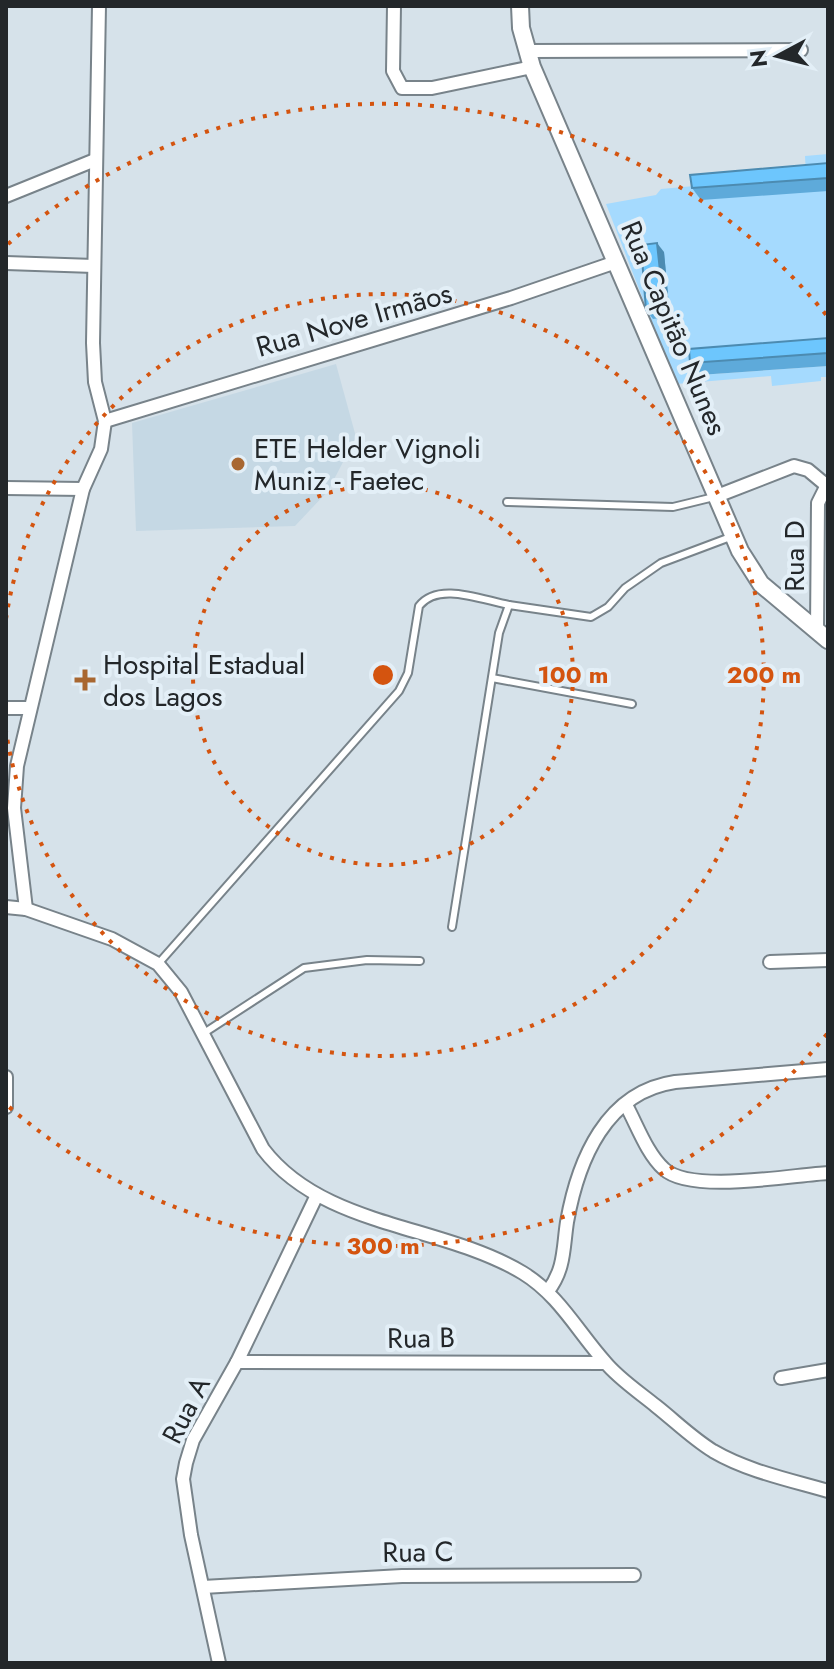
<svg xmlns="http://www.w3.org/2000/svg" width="834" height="1669" viewBox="0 0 834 1669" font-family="Jost,sans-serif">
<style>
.built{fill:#c5d8e4}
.green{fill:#a5dafe;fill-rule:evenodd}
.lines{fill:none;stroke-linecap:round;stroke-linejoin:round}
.service-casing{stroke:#78838a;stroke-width:10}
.minor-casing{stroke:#78838a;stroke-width:16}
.tertiary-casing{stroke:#78838a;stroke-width:20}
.service{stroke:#fff;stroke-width:6}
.minor{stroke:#fff;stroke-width:12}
.tertiary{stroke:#fff;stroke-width:16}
.wall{fill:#5eaada}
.shaded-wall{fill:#4c8bb1}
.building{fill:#6dc6fd;stroke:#4c8bb1;stroke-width:2}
.ring{fill:none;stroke:#d4540f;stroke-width:4;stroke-dasharray:4 8}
.poi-dot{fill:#a86731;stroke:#e3eff7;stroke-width:3}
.labels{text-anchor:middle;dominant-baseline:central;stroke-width:8;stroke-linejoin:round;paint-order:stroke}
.street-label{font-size:28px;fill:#23272a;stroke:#e3eff7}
.poi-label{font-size:28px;fill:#23272a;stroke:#e3eff7;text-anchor:start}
.centre{fill:#d4540f;stroke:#e3eff7;stroke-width:4}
.ring-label{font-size:24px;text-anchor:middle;font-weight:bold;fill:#d4540f;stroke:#e3eff7;stroke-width:8;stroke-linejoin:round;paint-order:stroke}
</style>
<rect width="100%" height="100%" fill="#d6e2ea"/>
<polygon class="built" points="336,364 356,437 328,491 295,526 136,531 132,423"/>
<path class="green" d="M828,154v197l-131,11 2,13 129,-9v11h-7v4l-49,5 -1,-10 -95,8 -70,-180 50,-9 5,-6 145,-13 -1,-20zM663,253l7,64 -17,2z"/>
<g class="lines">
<defs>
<g id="service">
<polyline points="507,502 673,507 714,497"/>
<polyline points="492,678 632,704"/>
<polyline points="452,927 499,633 509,605 591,617 608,607 625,588 661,563 733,536"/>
<path d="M158,964l241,-273 9,-18 11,-67c19,-25 63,-6 90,-1"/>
<polyline points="204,1033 304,968 367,960 420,961"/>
</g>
<g id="minor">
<polyline points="394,6 393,71 402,88 432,88 532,67"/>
<polyline points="528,51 801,50"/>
<polyline points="6,196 95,160"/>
<polyline points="6,263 94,266"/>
<polyline points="105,421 511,298 616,262"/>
<polyline points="6,488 83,489"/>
<polyline points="717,496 794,466 808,470 826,485"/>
<polyline points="817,631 818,503 828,483"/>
<polyline points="6,708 30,708"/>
<path d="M6,907l20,2 86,30 46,25 23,28 82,157c60,79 179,75 260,124 36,22 55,59 82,89 14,17 34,30 51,44 19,15 36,32 57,45 34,20 77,29 115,40"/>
<polyline points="26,909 14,808 17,766 83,489 101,449 105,421 95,382 93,343 99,6"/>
<polyline points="770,962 828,960"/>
<polyline points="6,1077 6,1107"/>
<path d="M626,1105c11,20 21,49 38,64 27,25 127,6 164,4"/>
<path d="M548,1291c17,-22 15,-43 19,-69 11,-62 39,-130 108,-140l153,-13"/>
<polyline points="237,1362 605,1363"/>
<polyline points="781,1378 828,1370"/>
<polyline points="203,1587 402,1576 634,1575"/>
<polyline points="219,1663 191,1535 183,1479 186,1463 193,1440 237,1362 317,1195"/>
</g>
<polyline id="tertiary" points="520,6 521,28 532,67 740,551 761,584 828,640"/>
</defs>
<use href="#service" class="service-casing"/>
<use href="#minor" class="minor-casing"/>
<use href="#tertiary" class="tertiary-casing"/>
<use href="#service" class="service"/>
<use href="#minor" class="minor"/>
<use href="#tertiary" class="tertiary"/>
</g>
<g class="wall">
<polygon points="828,163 828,191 701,200 692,188"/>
<polygon points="664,252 670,317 653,319 646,310"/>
<polygon points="828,338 828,366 699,375 690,363"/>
</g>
<polygon class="shaded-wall" points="657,243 664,252 670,317 664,308"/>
<g class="building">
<polygon points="828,163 828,178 692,188 690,175"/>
<polygon points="657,243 664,308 646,310 641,245"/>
<polygon points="828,338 828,353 690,363 689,349"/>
</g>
<g class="ring">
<circle cx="383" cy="675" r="190"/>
<path d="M6 619A381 381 0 1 1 6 731"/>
<path d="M827 1034A571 571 0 0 1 8 1106M8 244A571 571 0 0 1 827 316"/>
</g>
<g class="poi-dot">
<circle cx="238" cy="464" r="8"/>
<path d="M81 668h8v8h8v8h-8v8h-8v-8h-8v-8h8z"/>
</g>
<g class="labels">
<g class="street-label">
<text transform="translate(354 320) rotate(-16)">Rua Nove Irmãos</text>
<text transform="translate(674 328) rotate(67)">Rua Capitão Nunes</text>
<text transform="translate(794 556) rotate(-90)">Rua D</text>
<text transform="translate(421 1338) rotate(-1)">Rua B</text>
<text transform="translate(186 1410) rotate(-63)">Rua A</text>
<text transform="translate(418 1552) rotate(-1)">Rua C</text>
</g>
<g class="poi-label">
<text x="254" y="448">ETE Helder Vignoli<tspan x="254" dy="32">Muniz - Faetec</tspan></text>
<text x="103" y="664">Hospital Estadual<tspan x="103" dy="32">dos Lagos</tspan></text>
</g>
</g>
<circle cx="383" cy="675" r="12" class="centre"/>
<g class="ring-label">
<text x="573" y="683">100 m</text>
<text x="764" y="683">200 m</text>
<text x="383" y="1254">300 m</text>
</g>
<rect width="834" height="1669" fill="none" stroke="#23272a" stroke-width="16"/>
<g transform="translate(778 56) rotate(263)" stroke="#e3eff7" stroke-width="6" paint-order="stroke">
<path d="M0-6L14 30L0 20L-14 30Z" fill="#23272a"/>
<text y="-12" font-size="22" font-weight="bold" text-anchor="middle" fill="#23272a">N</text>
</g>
</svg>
